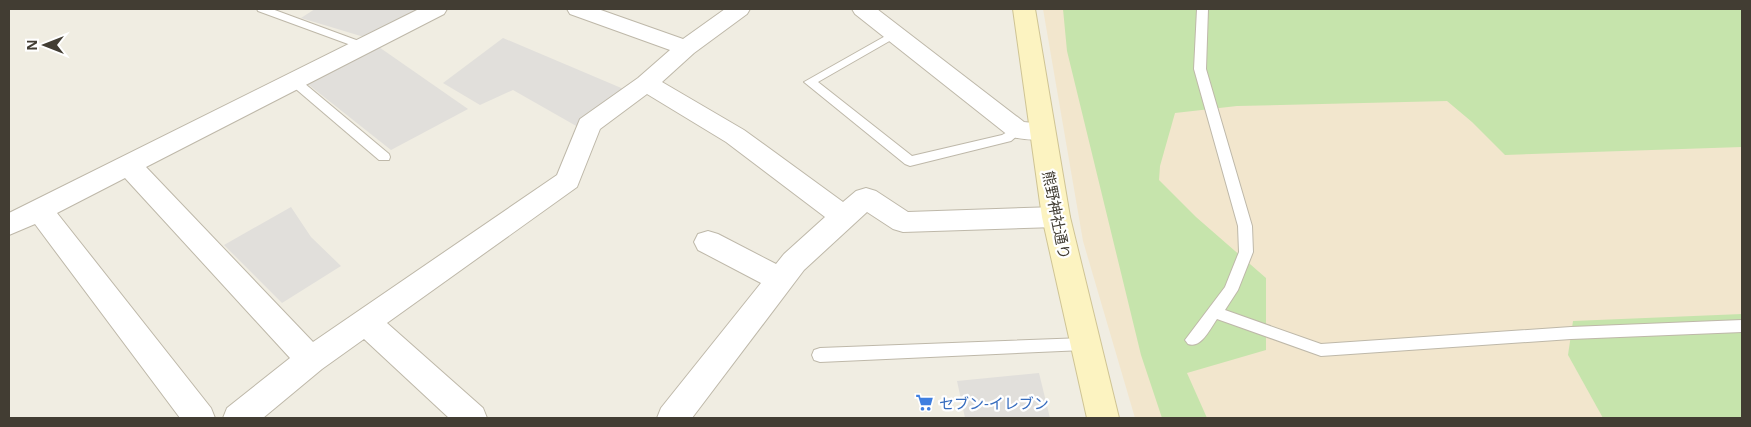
<svg xmlns="http://www.w3.org/2000/svg" width="1751" height="427" viewBox="0 0 1751 427" font-family="'Noto Sans','Noto Sans JP',sans-serif">
<style>
.commercial{fill:#f2e6cd}
.green{fill:#c6e4ac}
.parking{fill:#e1dfdb}
.lines{fill:none;stroke-linecap:round;stroke-linejoin:round}
.service-casing{stroke:#beb8a9;stroke-width:2}
.minor-casing{stroke:#beb8a9;stroke-width:2}
.secondary-casing{stroke:#cfc494;stroke-width:2}
.service{fill:#fff;fill-rule:evenodd}
.minor{fill:#fff;fill-rule:evenodd}
.secondary{fill:#fcf3c1;fill-rule:evenodd}
.labels{text-anchor:middle;dominant-baseline:central;stroke-width:4.5;stroke-linejoin:round;paint-order:stroke}
.street-label{font-size:15px;fill:#423d33;stroke:#fff}
.shop-label{font-size:15px;fill:#366cbe;stroke:#fff;text-anchor:start}
</style>
<rect width="100%" height="100%" fill="#f0ede2"/>
<polygon class="commercial" points="1043,9 1742,9 1742,418 1135,418 1083,241"/>
<g class="green">
<polygon points="1063,9 1742,9 1742,147 1505,155 1472,122 1447,101 1237,106 1175,113 1160,166 1159,180 1196,217 1266,278 1266,350 1187,373 1207,418 1162,418 1141,355 1067,51"/>
<polygon points="1742,314 1742,418 1603,418 1568,355 1573,321"/>
</g>
<g class="parking">
<polygon points="315,9 410,9 421,12 364,37 301,18"/>
<polygon points="503,38 626,90 578,127 513,90 480,105 443,83"/>
<polygon points="376,45 468,109 391,150 304,81"/>
<polygon points="291,207 311,237 341,266 282,303 224,245"/>
<polygon points="1039,373 1050,418 965,418 957,381"/>
</g>
<g class="lines">
<defs>
<g id="service">
<polygon points="257,9 272,9 367,44 369,46 363,50 359,48 258,11"/>
<path d="M1197,9h11l-2,60 46,157 1,26 -15,38 -13,20 96,34 250,-17 171,-7v12l-171,7 -250,17 -104,-37c-7,10 -16,30 -29,25l-3,-4 3,-4 37,-49 14,-35 -1,-26 -44,-157z"/>
<polygon points="896,30 902,33 900,35 818,82 912,156 1002,135 1018,126 1024,130 1011,141 910,166 905,164 804,82"/>
<polygon points="294,77 298,78 389,154 390,157 389,160 379,160 290,84 288,81"/>
<polygon points="1084,338 1089,339 1092,344 1089,349 1084,350 820,362 814,360 812,355 814,350 820,348"/>
</g>
<g id="minor">
<polygon points="419,9 447,9 444,14 146,167 313,342 557,175 580,119 638,78 670,50 570,14 567,9 598,9 683,39 725,9 750,9 747,14 694,53 662,82 744,130 843,202 856,191 866,188 876,191 908,212 1056,207 1066,210 1070,217 1066,224 1056,227 903,232 893,229 867,212 804,270 692,418 657,418 661,408 761,283 698,250 694,242 698,234 708,231 718,234 776,264 784,254 825,217 726,142 647,94 600,129 577,187 387,323 483,408 487,418 449,418 364,339 322,369 263,418 223,418 227,408 290,358 125,178 57,213 211,408 215,418 180,418 35,224 9,235 9,213"/>
<path d="M852,9h25l147,113 27,3 4,6 -4,6c-14,4 -28,3 -42,-1l-154,-122z"/>
</g>
<polygon id="secondary" points="1013,9 1035,9 1070,217 1119,418 1087,418 1042,217"/>
</defs>
<use href="#service" class="service-casing"/>
<use href="#minor" class="minor-casing"/>
<use href="#secondary" class="secondary-casing"/>
<use href="#service" class="service"/>
<use href="#minor" class="minor"/>
<use href="#secondary" class="secondary"/>
</g>
<defs>
<symbol id="supermarket-bare" viewBox="-9 -9 18 18"><path d="M-6-5.5h2.5l.6 2H6L4.5 2H-2.5L-4.4-4H-6ZM-1.5 3.2a1.3 1.3 0 1 0 .1 0ZM3 3.2a1.3 1.3 0 1 0 .1 0Z" fill="#3f7fe0" stroke="#fff" stroke-width="2.5" paint-order="stroke"/></symbol>
</defs>
<g fill-rule="evenodd">
<use href="#supermarket-bare" x="912" y="390" width="25" height="25"/>
</g>
<g class="labels">
<g class="street-label">
<text transform="translate(1057 215) rotate(79)">熊野神社通り</text>
</g>
<g class="shop-label">
<text x="939" y="403">セブン-イレブン</text>
</g>
</g>
<rect width="1751" height="427" fill="none" stroke="#423d33" stroke-width="20"/>
<g transform="translate(45 45) rotate(270)" stroke="#ffffff" stroke-width="4" paint-order="stroke">
<path d="M0-4L9 19L0 12L-9 19Z" fill="#423d33"/>
<text y="-8" font-size="14" font-weight="bold" text-anchor="middle" fill="#423d33">N</text>
</g>
</svg>
